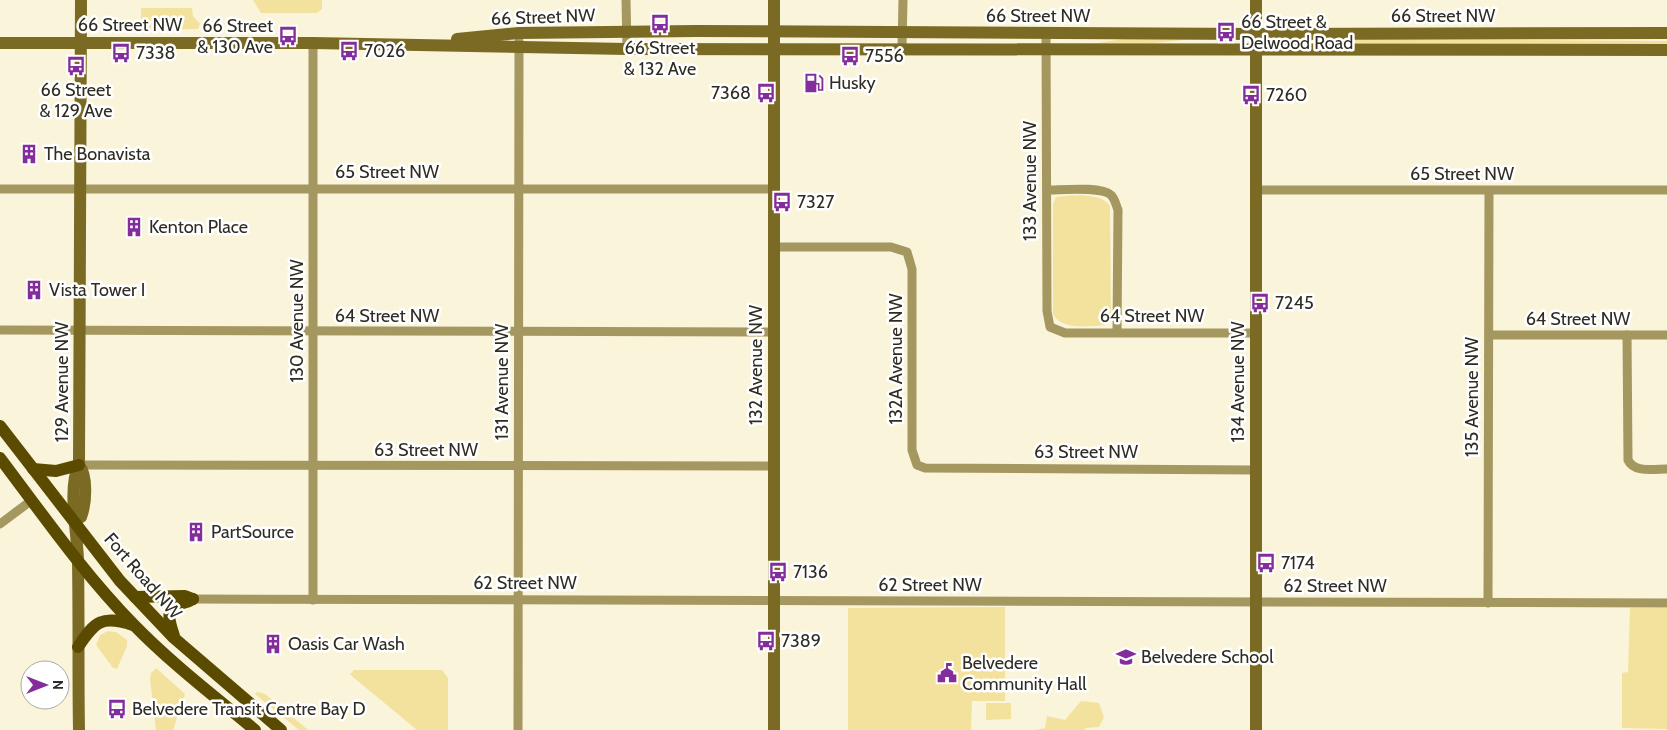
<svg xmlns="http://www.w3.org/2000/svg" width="1667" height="730" viewBox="0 0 1667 730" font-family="Cabin,sans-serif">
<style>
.green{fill:#f3e29d}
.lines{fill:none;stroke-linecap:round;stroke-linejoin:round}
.street{stroke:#a49760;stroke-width:9}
.secondary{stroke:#7a6a23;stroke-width:12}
.primary{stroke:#5a4b00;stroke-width:12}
.labels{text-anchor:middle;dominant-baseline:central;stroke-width:5;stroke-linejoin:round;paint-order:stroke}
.street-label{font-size:18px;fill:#2f2d23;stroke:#fff}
.poi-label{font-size:18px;fill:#2f2d23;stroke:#fff;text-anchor:start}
</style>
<rect width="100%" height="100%" fill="#faf4db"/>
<g class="green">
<polygon points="253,0 322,0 322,9 317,13 261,13"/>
<polygon points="141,8 192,8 193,16 200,24 198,29 141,30"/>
<polygon points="1129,38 1184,39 1184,40 1155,43 1098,43"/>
<polygon points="1357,39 1667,41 1667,45 1323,44"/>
<path d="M1056,197c15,-2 45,-5 54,9l1,113 -5,6c-17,1 -44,6 -53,-11v-110z"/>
<polygon points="1005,607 1005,701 972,701 971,730 848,730 848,608"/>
<polygon points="1630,608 1667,608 1667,729 1622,728 1622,673 1628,672"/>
<polygon points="108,631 116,632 127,640 127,646 117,669 113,668 96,645 100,635"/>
<polygon points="156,668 185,694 173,730 156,730 150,679 151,673"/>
<polygon points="354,670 442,670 448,678 448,730 417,730 353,677 350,674"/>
<polygon points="257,692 265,694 308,730 299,730 255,694"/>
<polygon points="1081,701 1099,703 1104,717 1099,727 1086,728 1083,730 1035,730 1045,728 1047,716 1065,720"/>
<polygon points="986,703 1011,703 1011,719 986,720"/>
</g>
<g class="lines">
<g class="street">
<polyline points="626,0 627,49"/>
<polyline points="1046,33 1047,311 1050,327 1065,333 1255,333"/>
<polyline points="902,48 903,0"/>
<polyline points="0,189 774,189"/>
<path d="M1047,190c14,0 54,-4 64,5 4,4 5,10 7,15l-1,122"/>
<polyline points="1256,190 1667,190"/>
<polyline points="774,247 891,247 907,252 912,269 912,450 917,465 925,468 1255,470"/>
<polyline points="0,330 774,332"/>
<polyline points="1489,335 1667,335"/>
<path d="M1627,335l1,125c6,13 26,9 39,9"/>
<polyline points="79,465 773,466"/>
<polyline points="0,524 32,500"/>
<polyline points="193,599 1667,603"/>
<polyline points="313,600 313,43"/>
<polyline points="1488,603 1489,191"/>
<polyline points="518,730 519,41"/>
</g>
<g class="secondary">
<polyline points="457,39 519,33 696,31 1256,34 1667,33"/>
<polyline points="0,43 313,43 627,49 1667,50"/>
<path d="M79,465c9,11 7,39 2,52"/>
<path d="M79,730c-1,-56 0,-112 -1,-168 0,-26 -11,-74 1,-97l2,-465"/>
<polyline points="774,730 774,0"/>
<polyline points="1256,730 1256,0"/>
</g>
<g class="primary">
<polyline points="0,426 120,581 174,638 281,730"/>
<path d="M0,458c43,57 84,116 134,167 37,38 80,71 121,105"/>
<polyline points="33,469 56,471 79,465"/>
<polyline points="135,597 185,596 193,599"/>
<path d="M174,636c-3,-10 -10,-26 3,-31 6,-3 10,-2 16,-6"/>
<path d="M78,647c17,-26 24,-32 55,-22"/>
</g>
</g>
<defs>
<symbol id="bus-bare" viewBox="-9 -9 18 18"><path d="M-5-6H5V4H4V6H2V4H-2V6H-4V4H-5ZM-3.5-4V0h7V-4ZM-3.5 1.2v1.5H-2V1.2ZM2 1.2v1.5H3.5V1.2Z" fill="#822d9b" stroke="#fff" stroke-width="2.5" paint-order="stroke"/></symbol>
<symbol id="fuel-bare" viewBox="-9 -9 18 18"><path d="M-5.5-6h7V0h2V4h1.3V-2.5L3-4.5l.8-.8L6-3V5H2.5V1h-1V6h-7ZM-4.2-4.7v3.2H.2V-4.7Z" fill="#822d9b" stroke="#fff" stroke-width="2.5" paint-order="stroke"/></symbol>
<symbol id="building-bare" viewBox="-9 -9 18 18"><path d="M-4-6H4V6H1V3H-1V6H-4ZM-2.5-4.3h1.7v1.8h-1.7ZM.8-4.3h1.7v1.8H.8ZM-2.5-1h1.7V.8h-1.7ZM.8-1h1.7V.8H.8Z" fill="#822d9b" stroke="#fff" stroke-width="2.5" paint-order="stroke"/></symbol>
<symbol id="school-bare" viewBox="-9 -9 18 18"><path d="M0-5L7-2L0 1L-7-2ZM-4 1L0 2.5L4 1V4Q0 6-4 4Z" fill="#822d9b" stroke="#fff" stroke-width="2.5" paint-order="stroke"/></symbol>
<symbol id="civic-bare" viewBox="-9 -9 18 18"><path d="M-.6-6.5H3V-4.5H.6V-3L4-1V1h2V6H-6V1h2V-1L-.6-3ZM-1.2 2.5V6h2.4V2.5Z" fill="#822d9b" stroke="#fff" stroke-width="2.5" paint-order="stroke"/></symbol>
</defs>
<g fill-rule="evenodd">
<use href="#bus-bare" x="646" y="10" width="28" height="28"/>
<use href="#bus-bare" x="1212" y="18" width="28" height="28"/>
<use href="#bus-bare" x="274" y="22" width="28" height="28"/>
<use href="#bus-bare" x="335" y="37" width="28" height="28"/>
<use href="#bus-bare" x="107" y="39" width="28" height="28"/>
<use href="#bus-bare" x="836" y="42" width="28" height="28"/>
<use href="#bus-bare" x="62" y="52" width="28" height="28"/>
<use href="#fuel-bare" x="800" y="69" width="28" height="28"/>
<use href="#bus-bare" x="752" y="79" width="28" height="28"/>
<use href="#bus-bare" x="1237" y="81" width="28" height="28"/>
<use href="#building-bare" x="15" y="140" width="28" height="28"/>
<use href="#bus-bare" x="768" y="188" width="28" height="28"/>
<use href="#building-bare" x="120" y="213" width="28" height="28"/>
<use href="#building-bare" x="20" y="276" width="28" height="28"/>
<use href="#bus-bare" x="1246" y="289" width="28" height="28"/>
<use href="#building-bare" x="182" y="518" width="28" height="28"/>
<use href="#bus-bare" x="1252" y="549" width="28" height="28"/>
<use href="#bus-bare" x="764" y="558" width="28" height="28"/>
<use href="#bus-bare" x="752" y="627" width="28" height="28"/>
<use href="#building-bare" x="259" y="630" width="28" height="28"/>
<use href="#school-bare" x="1112" y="643" width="28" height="28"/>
<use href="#civic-bare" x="933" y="659" width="28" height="28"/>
<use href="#bus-bare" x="103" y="695" width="28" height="28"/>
</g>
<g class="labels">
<g class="street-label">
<text x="1038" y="16">66 Street NW</text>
<text x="1443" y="16">66 Street NW</text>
<text transform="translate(543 17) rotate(-2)">66 Street NW</text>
<text x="130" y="25">66 Street NW</text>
<text x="387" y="172">65 Street NW</text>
<text x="1462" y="174">65 Street NW</text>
<text transform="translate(1030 181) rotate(-90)">133 Avenue NW</text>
<text x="387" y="316">64 Street NW</text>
<text x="1152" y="316">64 Street NW</text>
<text x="1578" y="319">64 Street NW</text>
<text transform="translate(297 321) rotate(-90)">130 Avenue NW</text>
<text transform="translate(896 359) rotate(-90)">132A Avenue NW</text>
<text transform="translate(756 365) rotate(-90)">132 Avenue NW</text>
<text transform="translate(62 382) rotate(-90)">129 Avenue NW</text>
<text transform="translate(502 382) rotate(-90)">131 Avenue NW</text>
<text transform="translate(1238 382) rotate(-90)">134 Avenue NW</text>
<text transform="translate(1472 397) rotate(-90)">135 Avenue NW</text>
<text x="426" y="450">63 Street NW</text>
<text x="1086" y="452">63 Street NW</text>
<text transform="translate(143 576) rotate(49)">Fort Road NW</text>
<text x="525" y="583">62 Street NW</text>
<text x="930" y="585">62 Street NW</text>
<text x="1335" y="586">62 Street NW</text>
</g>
<g class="poi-label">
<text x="1241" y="22">66 Street &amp;<tspan x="1241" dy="21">Delwood Road</tspan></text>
<text x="273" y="26" text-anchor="end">66 Street<tspan x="273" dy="21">&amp; 130 Ave</tspan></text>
<text x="660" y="48" text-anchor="middle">66 Street<tspan x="660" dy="21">&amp; 132 Ave</tspan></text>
<text x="364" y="51">7026</text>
<text x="136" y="53">7338</text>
<text x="865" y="56">7556</text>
<text x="829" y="83">Husky</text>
<text x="76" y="90" text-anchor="middle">66 Street<tspan x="76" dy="21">&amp; 129 Ave</tspan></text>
<text x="751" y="93" text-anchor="end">7368</text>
<text x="1266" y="95">7260</text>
<text x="44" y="154">The Bonavista</text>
<text x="797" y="202">7327</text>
<text x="149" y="227">Kenton Place</text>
<text x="49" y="290">Vista Tower I</text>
<text x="1275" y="303">7245</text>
<text x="211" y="532">PartSource</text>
<text x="1281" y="563">7174</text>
<text x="793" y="572">7136</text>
<text x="781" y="641">7389</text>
<text x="288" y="644">Oasis Car Wash</text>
<text x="1141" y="657">Belvedere School</text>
<text x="962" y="663">Belvedere<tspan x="962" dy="21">Community Hall</tspan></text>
<text x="132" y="709">Belvedere Transit Centre Bay D</text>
</g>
</g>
<g transform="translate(45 685) rotate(90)"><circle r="24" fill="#ffffff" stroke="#acaba7"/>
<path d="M0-4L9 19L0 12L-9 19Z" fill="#822d9b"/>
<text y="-8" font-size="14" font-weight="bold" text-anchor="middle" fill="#2f2d23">N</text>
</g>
</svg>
